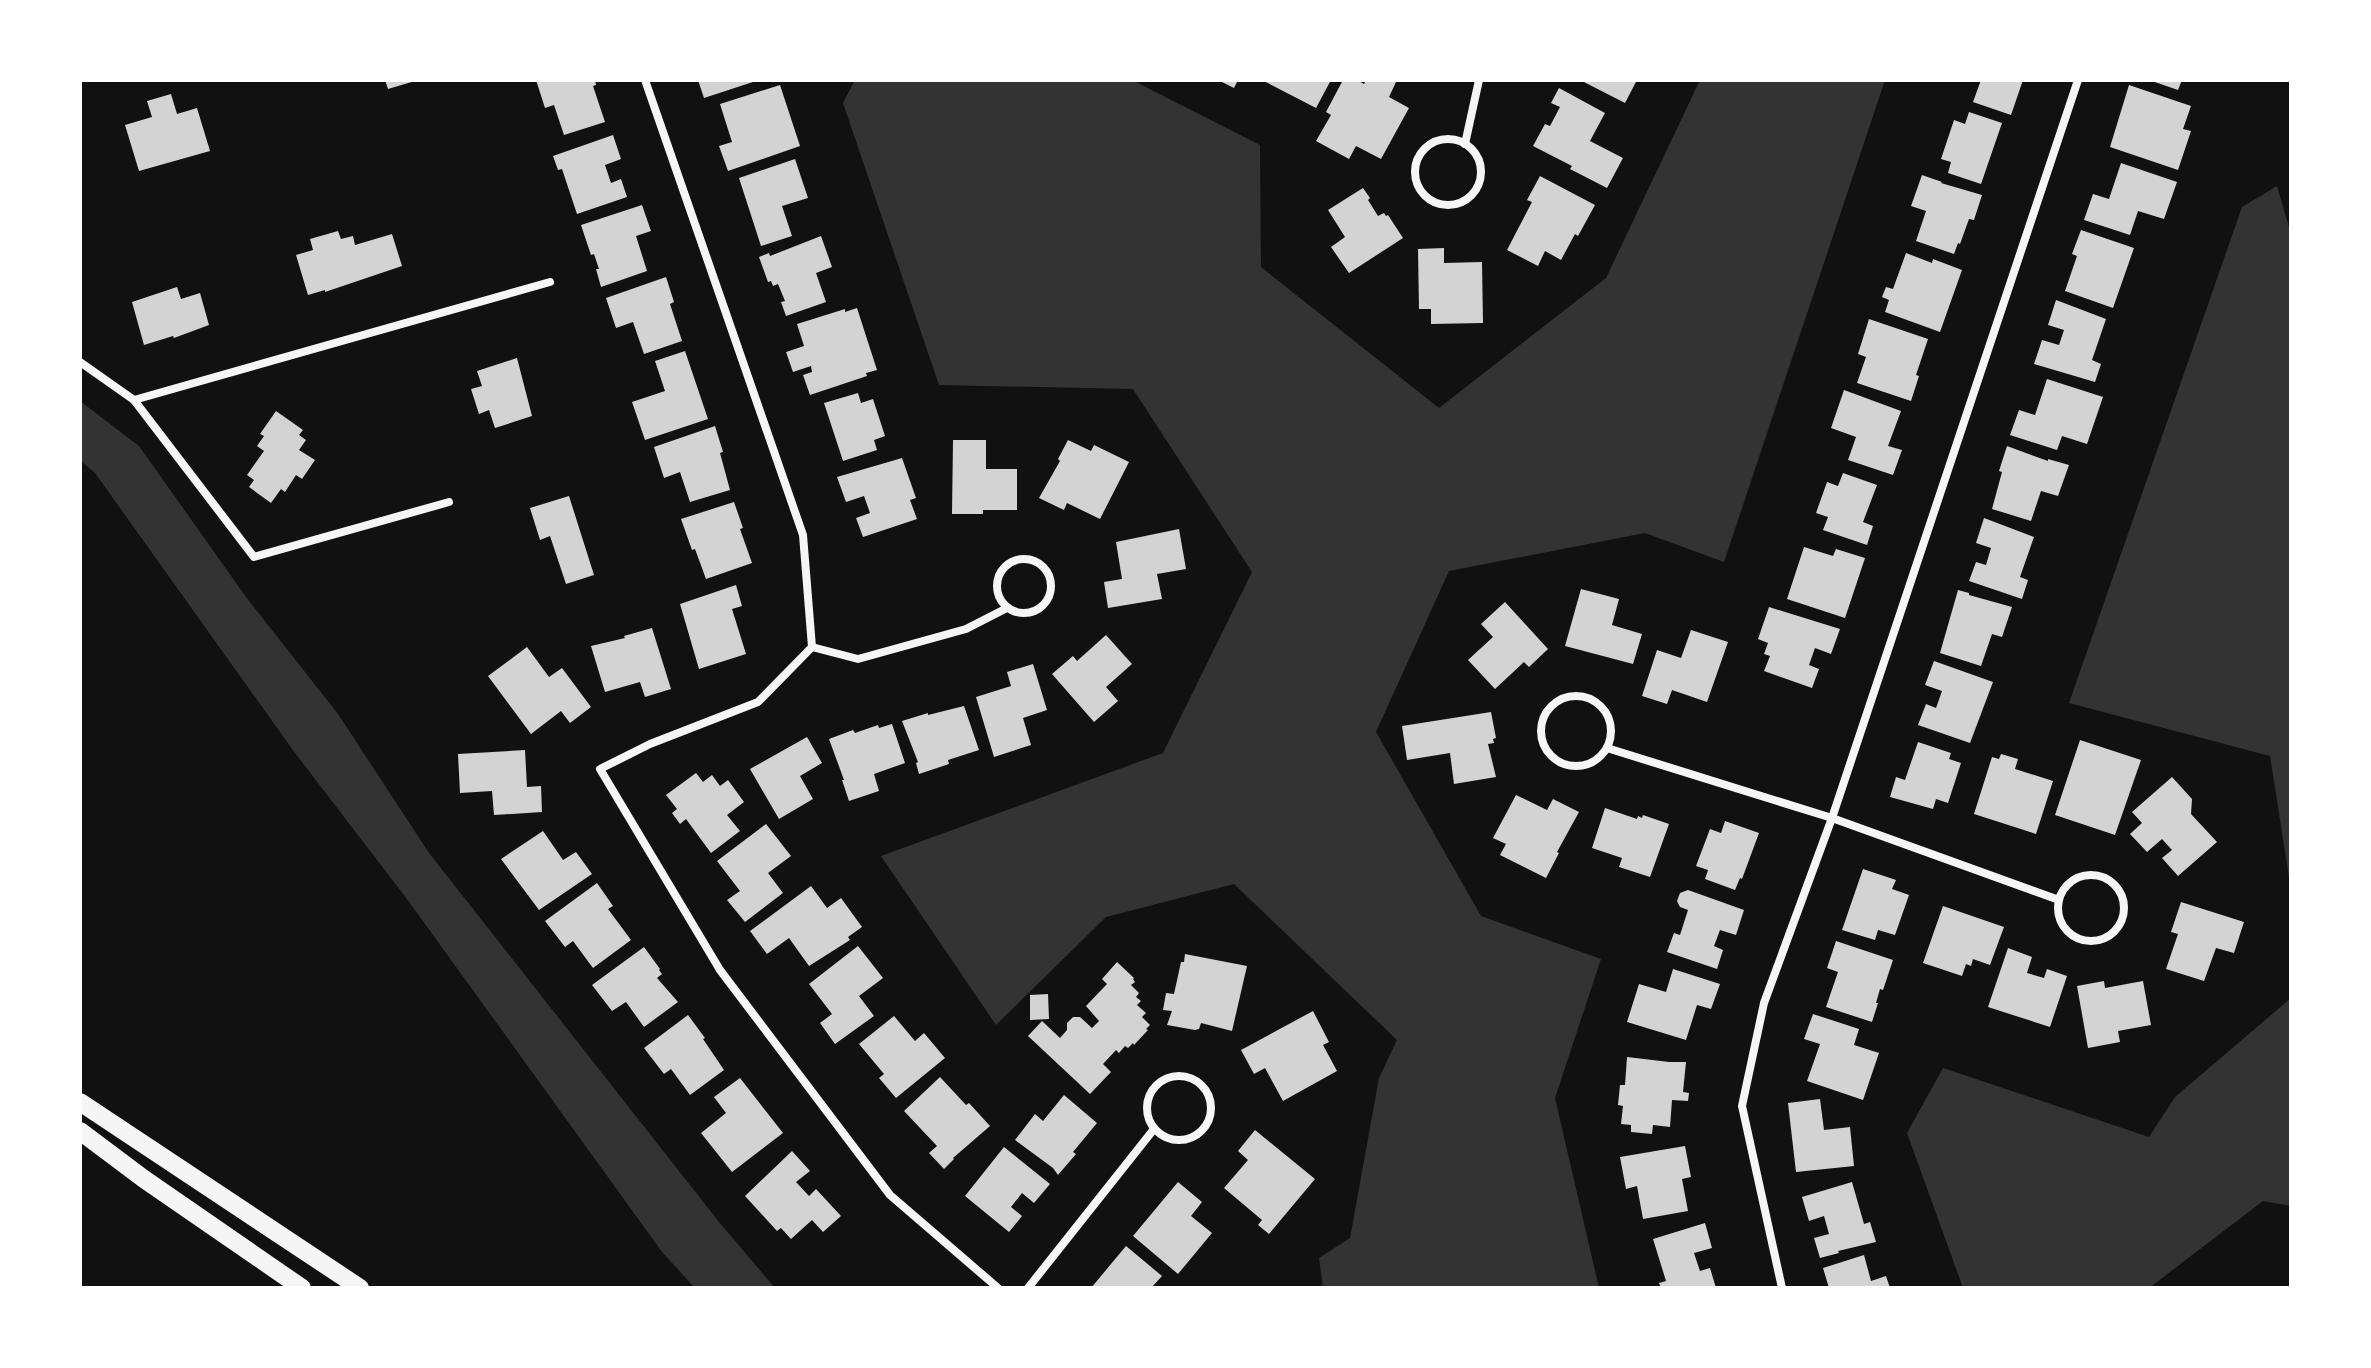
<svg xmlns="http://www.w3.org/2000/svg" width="2371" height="1368" viewBox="0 0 2371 1368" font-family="Lora,serif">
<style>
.water{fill:#333}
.building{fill:#d3d3d3}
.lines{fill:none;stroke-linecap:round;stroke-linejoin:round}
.minor{stroke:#f5f5f5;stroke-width:8}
.motorway{stroke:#f5f5f5;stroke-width:18}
</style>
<rect width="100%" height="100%" fill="#111"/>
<g class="water">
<polygon points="855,80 1132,80 1260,145 1261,267 1439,408 1606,278 1700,80 1885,80 1724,562 1645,533 1449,571 1376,732 1481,916 1601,959 1555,1098 1599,1288 1323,1288 1319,1258 1350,1238 1379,1078 1397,1040 1234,884 1106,917 996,1025 881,856 1163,753 1252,572 1133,389 939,385 843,103"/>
<polygon points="2277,186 2291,234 2291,890 2270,756 2069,703 2242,207"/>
<polygon points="80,401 139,446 246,597 338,714 429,853 719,1222 775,1288 695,1288 662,1252 407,899 295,753 95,473 80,460"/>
<polygon points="2291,998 2291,1206 2263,1201 2149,1288 1963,1288 1907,1133 1943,1068 2149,1137 2175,1097"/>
</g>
<g class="building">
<polygon points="385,80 415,80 415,81 388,89"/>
<polygon points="536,80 595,80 596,85 593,86 605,122 564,135 554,105 545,108"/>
<polygon points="698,80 756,80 756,81 704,98"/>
<polygon points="1218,80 1238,80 1234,88"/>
<polygon points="1262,80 1331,80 1316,108"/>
<polygon points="1343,80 1357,80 1364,84 1366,80 1392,80 1396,82 1389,97 1409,108 1381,159 1356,146 1349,159 1316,141 1331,115 1326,112"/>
<polygon points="1580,80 1637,80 1625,103"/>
<polygon points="1981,80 2023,80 2011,115 1973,102"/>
<polygon points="2149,80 2182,80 2178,90"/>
<polygon points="780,85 800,146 728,171 719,146 732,142 720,104"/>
<polygon points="2129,85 2191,106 2183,129 2191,131 2178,170 2110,147"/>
<polygon points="1559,88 1605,113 1590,141 1623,158 1607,188 1570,169 1572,166 1533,146 1545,124 1550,126 1560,107 1551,103"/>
<polygon points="171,94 177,114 197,108 210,151 139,171 125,125 152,117 147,101"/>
<polygon points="1969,112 2002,123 1981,184 1948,173 1951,162 1941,159 1954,120 1965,124"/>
<polygon points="613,135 621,159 605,165 611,183 621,179 627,197 577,214 562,169 558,170 553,156"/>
<polygon points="795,159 808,198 782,206 792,236 761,246 739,178"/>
<polygon points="2121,163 2177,182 2164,219 2138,211 2130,235 2084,220 2093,194 2109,199"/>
<polygon points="1922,175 1942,182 1941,183 1982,195 1974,220 1969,219 1960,244 1958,243 1954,254 1916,241 1926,211 1911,206"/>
<polygon points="1540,176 1595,205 1578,236 1575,234 1561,260 1545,251 1538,266 1507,250 1532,202 1527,200"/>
<polygon points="1363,188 1370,198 1368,200 1378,216 1384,213 1386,216 1388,215 1403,238 1349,273 1331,247 1345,237 1328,210"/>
<polygon points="642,205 651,231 636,236 647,271 601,287 596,269 599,269 594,254 591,255 581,225"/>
<polygon points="2081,230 2134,248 2113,308 2065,291 2077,256 2072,254"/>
<polygon points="338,231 341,239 353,236 355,245 392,234 402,266 325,292 325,290 308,295 296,255 313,250 310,239"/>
<polygon points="821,236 832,267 816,273 826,302 786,316 781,302 785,301 778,284 773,286 771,281 768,282 759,257 769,253 770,256"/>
<polygon points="1444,248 1444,263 1482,262 1483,323 1431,324 1431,309 1419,309 1418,249"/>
<polygon points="1906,253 1932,263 1933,259 1962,270 1940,332 1885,312 1889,300 1882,297 1886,287 1893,289"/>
<polygon points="666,277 674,302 670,304 682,341 644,354 633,322 616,328 606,298"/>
<polygon points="177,287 181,299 200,293 209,325 174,338 173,336 144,345 132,302"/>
<polygon points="2056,300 2106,319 2092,360 2101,364 2095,382 2034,364 2042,340 2059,345 2064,330 2048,325"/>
<polygon points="857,308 877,370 866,373 867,376 810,395 803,375 812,372 811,366 793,372 786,352 804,346 797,324 845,309 845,312"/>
<polygon points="1869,319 1928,339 1916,375 1919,376 1911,401 1857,383 1866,357 1858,354"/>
<polygon points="685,351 708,419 645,440 632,402 665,391 655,361"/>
<polygon points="517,358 532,416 495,428 489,410 479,414 471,389 482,386 477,371"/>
<polygon points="2047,379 2103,397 2087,444 2062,436 2057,450 2010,435 2019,410 2035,415"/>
<polygon points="1844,390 1901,411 1888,446 1902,450 1893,475 1848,460 1856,437 1831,428"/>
<polygon points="858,393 861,403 873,399 885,436 874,440 877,450 843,461 824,403"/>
<polygon points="276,411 303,430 299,435 306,440 299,450 315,460 302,479 296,475 285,492 281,489 271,503 249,487 254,480 247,475 264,451 257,446 264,436 260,434"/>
<polygon points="715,426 723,452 720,453 730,490 690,502 680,472 664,478 654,447"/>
<polygon points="953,440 986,440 986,469 1017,469 1017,510 983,510 983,514 952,514"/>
<polygon points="1068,440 1091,451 1094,445 1129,462 1100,519 1067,503 1064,510 1039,498 1060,461 1058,459"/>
<polygon points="2007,446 2048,461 2048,459 2069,465 2058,496 2041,491 2031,521 1992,509 2002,472 1999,471"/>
<polygon points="902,458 916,498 910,500 917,519 863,537 856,518 870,513 864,496 846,502 837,477"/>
<polygon points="1843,473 1877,485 1863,522 1873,526 1867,545 1823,530 1828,517 1816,513 1827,482 1838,486"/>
<polygon points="569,496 594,575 566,584 550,536 540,540 530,508"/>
<polygon points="734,502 743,528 740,529 752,563 706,579 695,549 692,550 681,519"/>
<polygon points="1984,518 2034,537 2020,577 2028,580 2022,599 1969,581 1976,562 1986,565 1991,548 1976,543"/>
<polygon points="1179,529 1186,569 1157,574 1162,599 1108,608 1104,582 1122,579 1116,542"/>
<polygon points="1804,547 1833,556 1836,549 1865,558 1845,618 1787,599"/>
<polygon points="736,585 742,606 732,609 746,654 699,669 680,604"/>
<polygon points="1581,589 1619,599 1612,625 1642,634 1633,664 1565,646"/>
<polygon points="1958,590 1969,593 1969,595 2012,607 2002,637 1992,634 1981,666 1940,653"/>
<polygon points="1505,602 1548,649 1529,667 1524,662 1495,689 1468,660 1493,637 1481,624"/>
<polygon points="1769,607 1840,629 1831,654 1815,648 1809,665 1819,669 1812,688 1764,671 1770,656 1764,654 1768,643 1758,639"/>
<polygon points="652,628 671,689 645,697 640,682 605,692 591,646 625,638 624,636"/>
<polygon points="1691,630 1728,642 1707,702 1672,690 1667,704 1642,696 1657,650 1681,658"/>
<polygon points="1106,635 1132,664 1106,687 1118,701 1094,722 1052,674 1073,656 1077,661"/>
<polygon points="527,647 549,677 562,668 591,707 570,723 561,711 531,734 488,676"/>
<polygon points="1934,661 1993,682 1970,743 1918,725 1926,704 1936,708 1942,691 1925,685"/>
<polygon points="1033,664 1047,710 1023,718 1031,745 994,757 976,697 1011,686 1007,672"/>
<polygon points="964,706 979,750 948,760 949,764 919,774 916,763 918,762 902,721 928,713 928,715"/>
<polygon points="1491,712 1496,738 1493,739 1494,743 1488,744 1496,777 1454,784 1450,753 1407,760 1402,726"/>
<polygon points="892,724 905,763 874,774 879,791 849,801 842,780 844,780 829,739 853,730 855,733 878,725 879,728"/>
<polygon points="807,737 822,763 800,776 813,799 779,819 750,769"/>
<polygon points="2080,740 2141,760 2115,835 2055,815"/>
<polygon points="1918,742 1951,753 1949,759 1961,763 1948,803 1936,799 1933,809 1890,797 1896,777 1905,780"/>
<polygon points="525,750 527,787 541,786 542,812 494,815 492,791 460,793 458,754"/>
<polygon points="2001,754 2018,759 2015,769 2053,781 2036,834 1974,814 1992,757 1999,759"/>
<polygon points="696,773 703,782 712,775 720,786 728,780 744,802 727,815 740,831 711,853 686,819 680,824 672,813 677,809 666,795"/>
<polygon points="2172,777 2192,799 2191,814 2217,842 2178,876 2162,858 2172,850 2162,839 2147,852 2130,834 2142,823 2132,812"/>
<polygon points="1516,795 1547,810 1553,799 1579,812 1557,852 1559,853 1546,878 1500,855 1506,844 1493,838"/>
<polygon points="1605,808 1637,819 1638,816 1642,818 1643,815 1669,824 1650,877 1619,867 1622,858 1592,848"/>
<polygon points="1725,821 1759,833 1742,879 1740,878 1735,890 1705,879 1708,870 1696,866 1710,829 1721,833"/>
<polygon points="766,824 791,856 768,873 783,893 745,922 727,900 740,891 717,861"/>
<polygon points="543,831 563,860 576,852 592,874 539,910 501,859"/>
<polygon points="1863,869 1896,880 1892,889 1909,895 1895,935 1878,930 1875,940 1842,930"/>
<polygon points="597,883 613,906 608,909 631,940 593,968 573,941 565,947 545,921"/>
<polygon points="811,886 827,908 841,898 862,927 848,937 850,940 809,966 789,938 767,954 750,931"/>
<polygon points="1688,890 1744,910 1736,935 1720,930 1714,946 1723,950 1717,969 1667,952 1674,933 1680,935 1688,910 1680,907 1677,901 1680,893"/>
<polygon points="2181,902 2244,922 2234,953 2216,948 2204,981 2166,969 2178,934 2171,932"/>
<polygon points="1943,906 2004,927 1990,965 1973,959 1971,966 1966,964 1962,976 1923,963"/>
<polygon points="1836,941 1893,960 1883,990 1880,989 1876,1003 1878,1003 1872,1022 1826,1007 1838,972 1827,968"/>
<polygon points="858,946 883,978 859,996 874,1016 835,1044 820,1023 832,1014 809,984"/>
<polygon points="644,947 660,969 659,970 662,974 657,978 678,1002 644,1027 626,1002 612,1011 592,985"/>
<polygon points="2008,948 2032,957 2027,973 2044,978 2047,969 2067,976 2050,1027 1988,1007"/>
<polygon points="1185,954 1247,966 1232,1031 1201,1023 1199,1029 1195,1030 1167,1025 1172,1011 1163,1010 1166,993 1174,994 1181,962 1184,962"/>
<polygon points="1117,962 1134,978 1133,979 1135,982 1131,985 1139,993 1136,997 1141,1001 1137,1005 1146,1013 1142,1017 1150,1025 1146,1029 1148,1030 1134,1045 1133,1043 1128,1048 1125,1046 1119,1053 1116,1050 1103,1064 1111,1072 1090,1094 1028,1036 1042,1021 1060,1038 1067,1030 1067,1023 1073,1017 1080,1017 1092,1028 1099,1021 1086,1006 1107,984 1102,979"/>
<polygon points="1673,969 1720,984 1711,1009 1697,1005 1686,1040 1627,1022 1639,984 1666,992"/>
<polygon points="2104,981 2105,988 2143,981 2151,1025 2118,1031 2120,1042 2088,1048 2077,986"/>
<polygon points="1048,994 1049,1019 1030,1020 1030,995"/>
<polygon points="1313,1011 1329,1042 1323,1045 1337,1071 1283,1101 1265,1068 1254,1074 1241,1050"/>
<polygon points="1813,1014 1859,1029 1854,1045 1879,1053 1863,1100 1807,1081 1820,1044 1804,1039"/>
<polygon points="688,1015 705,1038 703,1039 724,1070 690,1095 671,1069 664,1074 644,1048"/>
<polygon points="894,1016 915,1041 924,1033 945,1058 896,1098 879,1078 884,1074 859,1044"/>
<polygon points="1627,1057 1669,1062 1686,1062 1683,1092 1689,1093 1688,1101 1672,1100 1670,1127 1653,1125 1652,1134 1631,1132 1631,1125 1621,1124 1623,1106 1618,1105 1620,1085 1625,1085"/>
<polygon points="940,1077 966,1105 969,1103 990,1126 953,1158 954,1159 944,1169 929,1153 937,1146 904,1111"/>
<polygon points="740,1078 783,1133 732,1172 701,1133 726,1113 714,1097"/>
<polygon points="1064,1095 1097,1123 1073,1152 1076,1154 1058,1175 1053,1168 1015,1140 1035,1114 1043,1121"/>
<polygon points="1820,1099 1824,1130 1850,1127 1854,1166 1796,1172 1788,1103"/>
<polygon points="1255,1130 1315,1179 1269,1234 1258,1225 1262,1220 1224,1188 1248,1160 1238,1151"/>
<polygon points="1685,1146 1691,1177 1682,1179 1688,1211 1643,1219 1637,1186 1626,1189 1620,1157"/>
<polygon points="1004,1147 1050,1184 1034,1203 1022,1193 1011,1207 1022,1216 1009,1232 965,1196"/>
<polygon points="792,1151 810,1171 796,1182 809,1196 816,1189 841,1216 823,1232 812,1220 791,1239 781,1228 777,1231 745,1196"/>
<polygon points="1178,1182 1202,1202 1191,1216 1212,1233 1178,1274 1133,1236"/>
<polygon points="1852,1182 1864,1224 1870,1222 1876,1242 1838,1251 1839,1253 1820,1258 1814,1238 1829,1234 1824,1216 1809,1221 1802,1197"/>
<polygon points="1705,1223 1712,1248 1694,1253 1700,1271 1710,1268 1716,1288 1661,1288 1659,1283 1666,1281 1653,1239"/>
<polygon points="1126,1246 1162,1276 1151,1288 1091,1288"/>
<polygon points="1864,1255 1871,1281 1886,1276 1890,1288 1829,1288 1823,1268"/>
</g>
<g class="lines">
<g class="minor">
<polyline points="645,80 803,535 812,647 758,702 650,744 600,769 720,970 890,1195 998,1288"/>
<circle cx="1448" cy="172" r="33"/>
<polyline points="1465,144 1479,80"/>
<polyline points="80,362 134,400 254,557 449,502"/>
<polyline points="134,400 550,282"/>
<circle cx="1024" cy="586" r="27"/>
<polyline points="812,647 858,659 966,629 1007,608"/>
<circle cx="1576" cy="731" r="35"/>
<polyline points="1607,748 1832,818 2059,900"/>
<circle cx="2091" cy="908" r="33"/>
<circle cx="1179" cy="1108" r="32"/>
<polyline points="1028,1288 1154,1129"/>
<polyline points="1782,1288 1742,1106 1764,1003 1832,818 2078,80"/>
</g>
<g class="motorway">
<polyline points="80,1102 360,1288"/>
<polyline points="80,1131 144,1179 302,1288"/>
</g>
</g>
<rect width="2371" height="1368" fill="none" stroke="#ffffff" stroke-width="164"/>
</svg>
